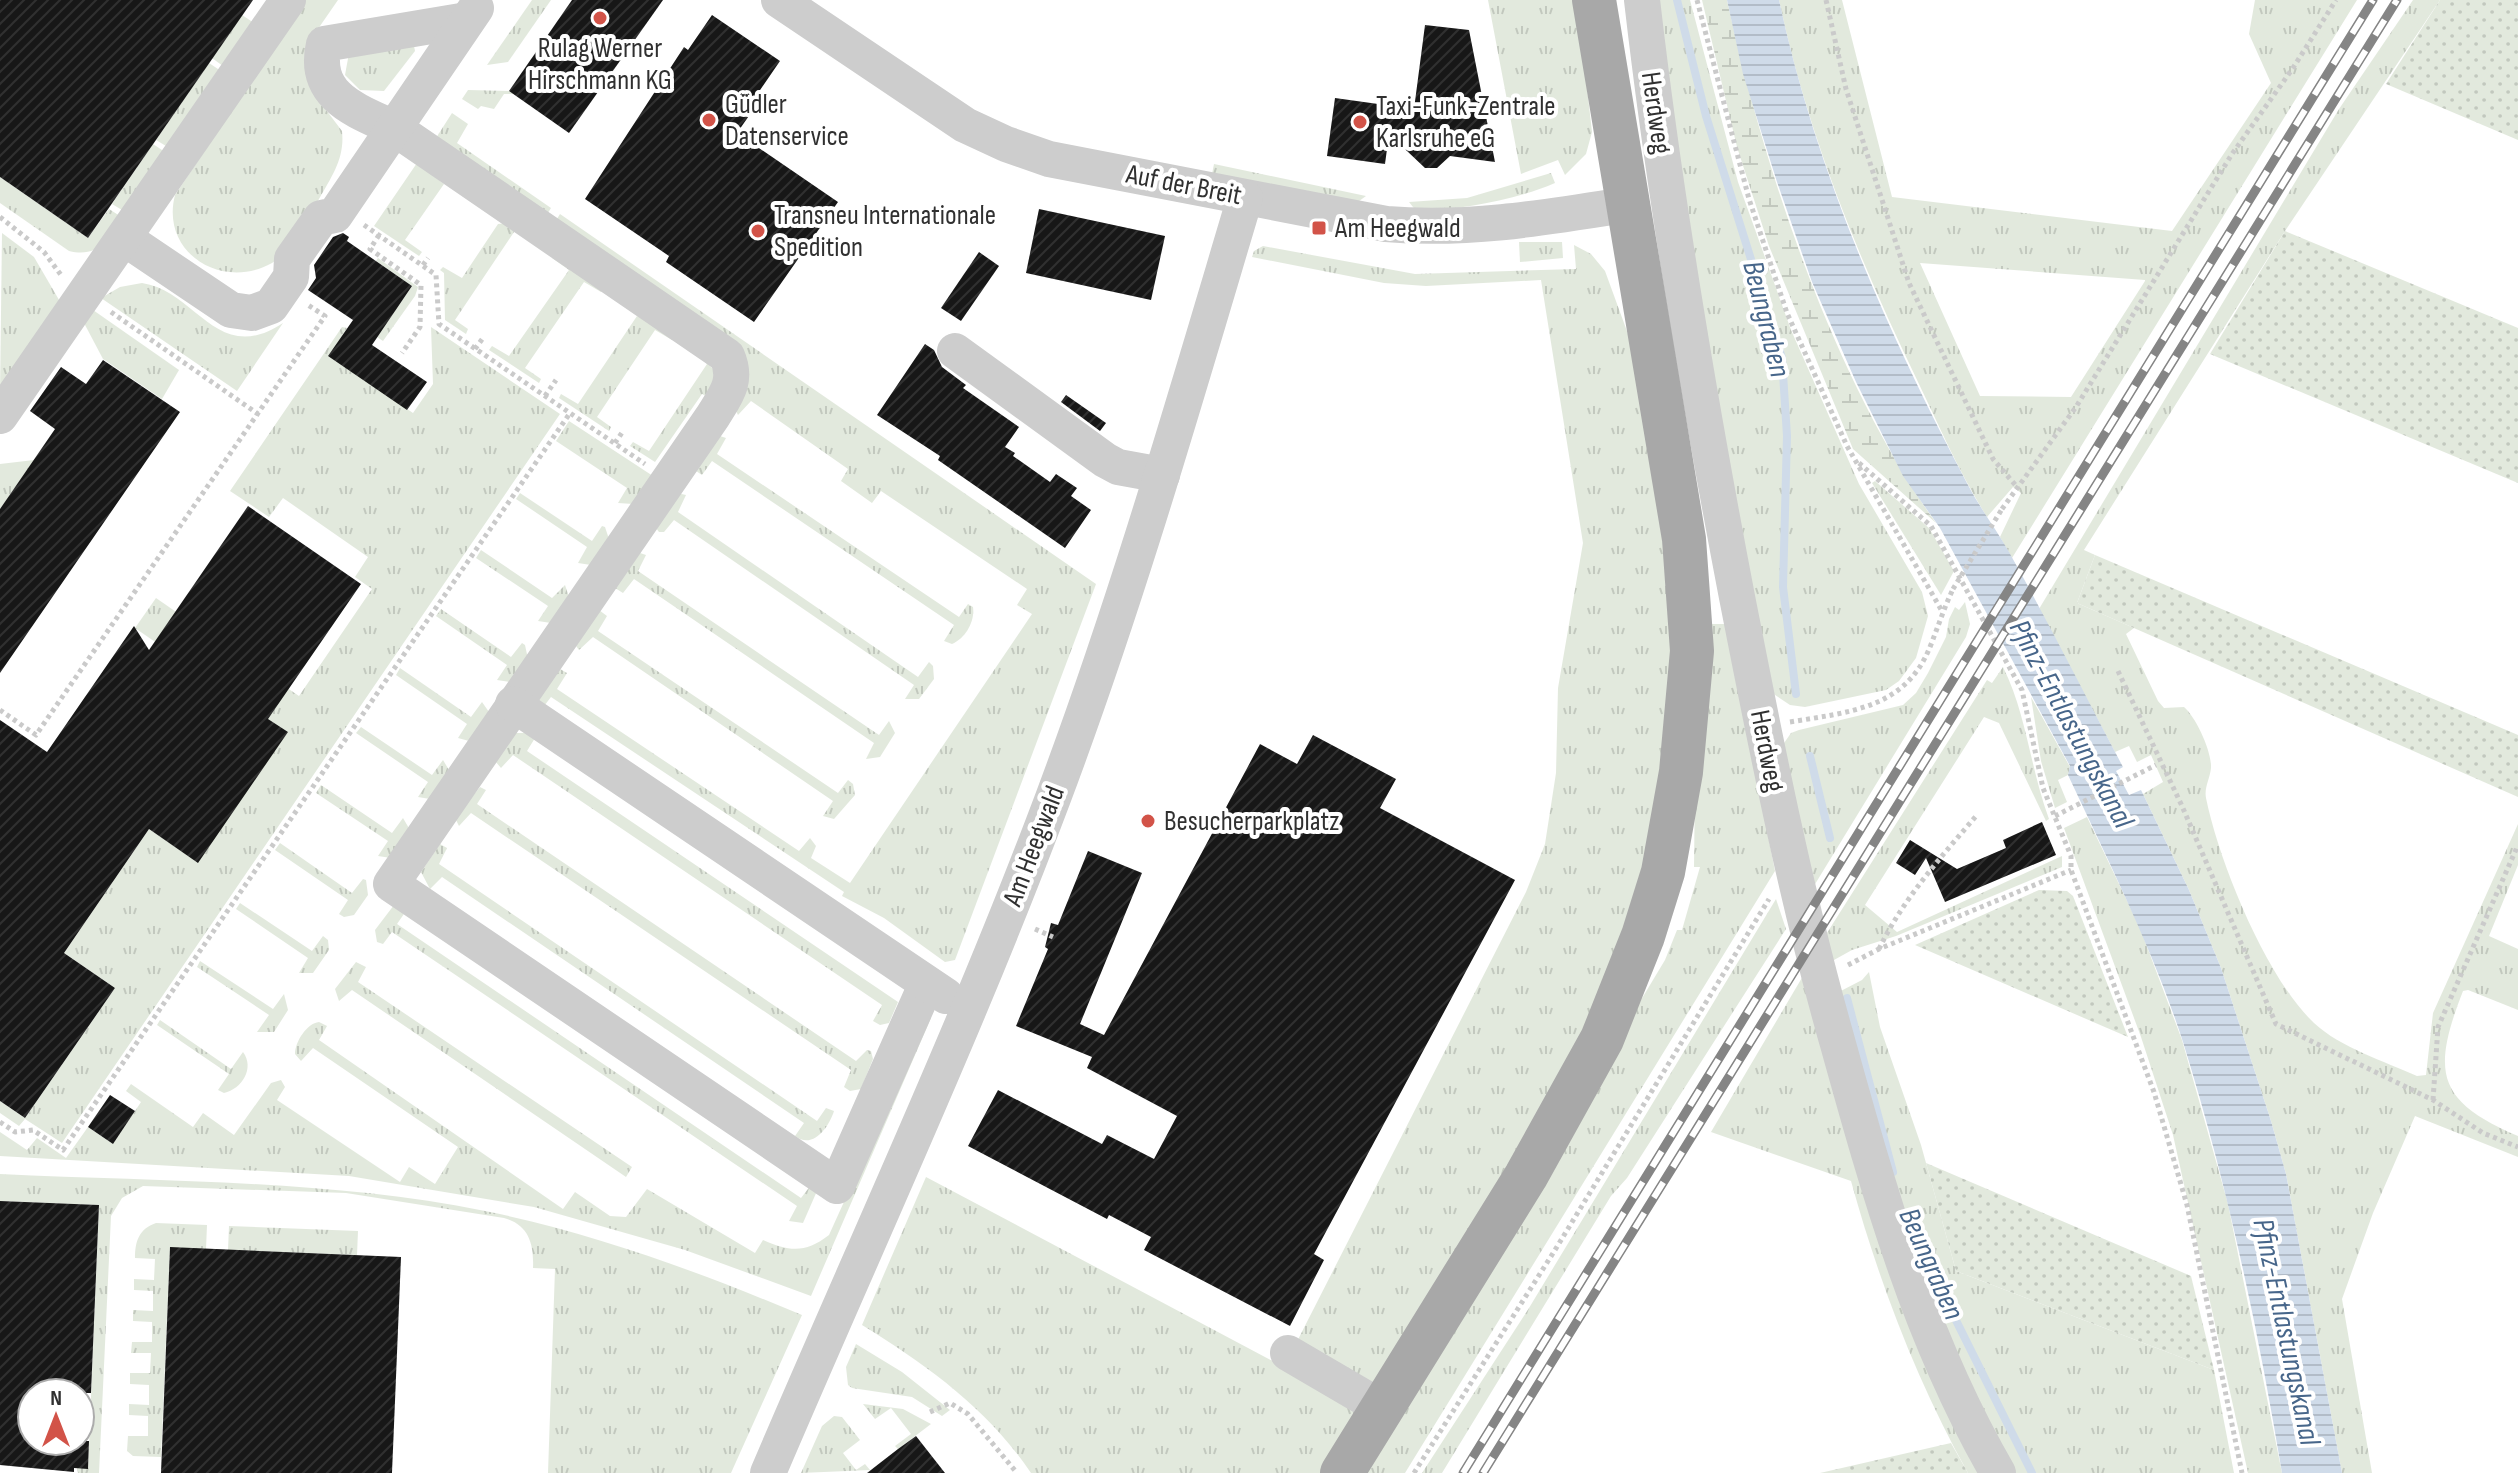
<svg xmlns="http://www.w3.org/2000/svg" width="2518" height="1473" viewBox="0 0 2518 1473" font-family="'Sofia Sans Condensed',sans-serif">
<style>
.grass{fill:url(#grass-tufts);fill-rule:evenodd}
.wetland{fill:url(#wetland-marsh)}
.garden{fill:url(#garden-dots)}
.water{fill:url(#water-rules)}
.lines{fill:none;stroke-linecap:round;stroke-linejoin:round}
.stream{stroke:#cfdbe9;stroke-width:8}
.building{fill:url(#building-hatch)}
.path{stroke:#cacaca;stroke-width:5;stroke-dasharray:4 4;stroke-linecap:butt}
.minor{stroke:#cdcdcd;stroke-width:36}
.major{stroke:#a8a8a8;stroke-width:44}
.rail-casing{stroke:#858585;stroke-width:9}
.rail{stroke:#fff;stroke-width:6;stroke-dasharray:18;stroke-linecap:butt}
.path-bridge{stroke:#cacaca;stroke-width:5;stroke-dasharray:4 4;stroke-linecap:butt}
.poi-dot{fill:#d25348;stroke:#fff;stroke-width:3}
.labels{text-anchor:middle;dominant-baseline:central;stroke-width:8;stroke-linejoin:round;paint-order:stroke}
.poi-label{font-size:28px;fill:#303030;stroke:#fff;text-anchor:start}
.street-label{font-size:28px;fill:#303030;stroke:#fff}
.water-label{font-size:30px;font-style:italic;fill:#47668a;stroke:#fff}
</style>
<defs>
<pattern id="grass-tufts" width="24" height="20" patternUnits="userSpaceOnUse" patternTransform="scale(2)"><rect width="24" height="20" fill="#e2e9dd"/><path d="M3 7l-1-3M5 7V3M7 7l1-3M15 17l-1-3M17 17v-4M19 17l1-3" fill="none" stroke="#c2c8be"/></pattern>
<pattern id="wetland-marsh" width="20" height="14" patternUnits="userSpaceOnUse" patternTransform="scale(2)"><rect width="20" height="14" fill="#e2e9dd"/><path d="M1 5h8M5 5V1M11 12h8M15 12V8" fill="none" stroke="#c2c8be"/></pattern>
<pattern id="garden-dots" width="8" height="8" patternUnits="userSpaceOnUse" patternTransform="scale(2)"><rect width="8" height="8" fill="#e2e9dd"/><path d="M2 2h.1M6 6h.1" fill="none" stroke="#c2c8be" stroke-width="1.8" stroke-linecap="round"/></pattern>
<pattern id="water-rules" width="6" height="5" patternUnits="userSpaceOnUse" patternTransform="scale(2)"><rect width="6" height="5" fill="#cfdbe9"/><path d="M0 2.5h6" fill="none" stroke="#b2bcc8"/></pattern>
<pattern id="building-hatch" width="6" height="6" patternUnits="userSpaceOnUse" patternTransform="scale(2)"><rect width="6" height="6" fill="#171717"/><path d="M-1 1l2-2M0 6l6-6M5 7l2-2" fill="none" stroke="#303030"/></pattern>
</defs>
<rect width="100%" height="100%" fill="#fff"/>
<g class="grass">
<path d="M306,0h32l-27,39 3,55 28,37c3,27 -10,45 -23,68 -12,20 -27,52 -47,64 -50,28 -112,-10 -97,-68z"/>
<polygon points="532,0 551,0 508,62 487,65"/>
<polygon points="1488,0 1577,0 1592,132 1586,154 1565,175 1558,160 1521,174"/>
<polygon points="1655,0 1690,0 1738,182 1791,330 1859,484 1922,592 1928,616 1916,658 1899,681 1886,690 1805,707 1790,705 1769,691 1736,523"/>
<path d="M1779,0h63l50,197 280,34 99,-148 -22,-49 6,-34h102l-345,558 -12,-21 21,-44 -8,-6 -26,30c-27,-43 -47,-89 -69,-135 -59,-122 -111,-249 -139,-382zM1920,263l225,17v1l-74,116 -91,-1z"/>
<path d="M2413,0h27l-155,231 -201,319 11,5 -18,48 57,25 -8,6 32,67 6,7 20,-1c12,10 28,45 27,61 -1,10 -7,20 -5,30 13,64 60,180 108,225 27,25 70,38 103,53l9,-1 7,-62 85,-189v41l-29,71 29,13v61l-50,-20 -5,1c-32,82 -26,110 55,145v21l-103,-41 -42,97 -31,86 30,174h-30l-56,-299 -15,-53 -50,-153 -32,-78 -46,-96 20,-12 -12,-27 -14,7 -8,-16 -14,6 -76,-143 300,-500z"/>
<polygon points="242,15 257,25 227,69 212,58"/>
<polygon points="414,46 415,51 384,91 360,90 345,75 349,53"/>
<polygon points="209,63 224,73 171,149 156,140"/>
<polygon points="468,90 509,91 514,94 504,94 494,109 481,106 478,109 462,99"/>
<polygon points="452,113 468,124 457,143 551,208 546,216 436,138"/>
<polygon points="153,144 168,154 127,213 112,204"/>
<polygon points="417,163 444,184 405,240 422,252 419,256 374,226"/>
<polygon points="1214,164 1366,196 1355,204 1212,174"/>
<path d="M1551,173l4,10c-45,19 -91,25 -138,29l-8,-10 58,-4z"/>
<path d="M0,177l88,61 21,-29 14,9c-15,22 -25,40 -54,33l-69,-48z"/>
<polygon points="560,214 1096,584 955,960 945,962 884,918 842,896 844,892 551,697 541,710 535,698 560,669 567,673 557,689 799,851 810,838 816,846 811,858 850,883 1032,614 1017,605 1027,589 881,491 872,503 841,481 848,469 751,401 738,415 736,411 749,373 743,351 555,222"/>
<polygon points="508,223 514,232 455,320 468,329 466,334 445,320 444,273 440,270 443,267 462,278 498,224"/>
<polygon points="2,233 34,257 62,305 0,394"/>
<polygon points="1519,242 1562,242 1563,258 1520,262"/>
<path d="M1574,245l17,9 14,17 23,63 42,237 4,111 -36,222 -59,145 -256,424h-292c-43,-64 -104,-108 -169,-148l64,-148 358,190 242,-475 19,-48 11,-71 2,-85 25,-145 -42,-263 -115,6 -42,-3 -132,-26 2,-6 9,-5 152,28 161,-5z"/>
<polygon points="555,255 604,287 601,292 584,282 525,368 541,379 539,383 489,350 492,346 509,356 569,270 552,258"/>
<polygon points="378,258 418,287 415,296 383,341 377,337 412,286 376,261"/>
<path d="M142,283c55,8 75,84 141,40l-46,68 -136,-93 19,-11z"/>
<polygon points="93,310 179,370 162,399 103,359 84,323"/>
<polygon points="637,316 674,336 672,340 655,330 597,417 611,427 609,431 559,398 561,394 578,404"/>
<polygon points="342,327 347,328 329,356 413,413 433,384 431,327 560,414 62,1143 25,1119 19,1126 0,1113 0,1101 25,1118 115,988 64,953 149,829 198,862 287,732 182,661 203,631 299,696 372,589 355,577 368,557 283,498 269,517 230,491"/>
<polygon points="696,351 716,372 708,397 702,394 655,462 630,446 633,442 649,451 707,364"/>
<polygon points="569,421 653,476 633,504 618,503 627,488 556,441"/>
<path d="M717,435l9,3 -9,16 242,163 9,-13 5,3c2,14 -7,31 -21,37l-8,-3 10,-16 -242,-164 -10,14 -6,-4z"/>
<polygon points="34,460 0,509 0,464"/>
<polygon points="1875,481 1929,528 1954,571 1941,595 1872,483"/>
<polygon points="520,493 592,541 602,526 605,527 609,539 591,565 578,563 587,547 516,499"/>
<polygon points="677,493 686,495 678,512 918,677 929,662 933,666 934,679 919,699 905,699 914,685 674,520 664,532 659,532 656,528"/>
<polygon points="481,550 552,598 565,585 569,597 551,623 538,621 548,606 476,558"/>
<polygon points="640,553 646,555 638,571 879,735 889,721 895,733 880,757 866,759 874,743 634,579 623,593 615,588"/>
<polygon points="156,598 195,625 174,655 135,628"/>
<polygon points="1965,602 1970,624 1966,637 1809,894 1782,746 1791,733 1799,730 1903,705 1916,693 1928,673 1946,637 1949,619 1955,607 1959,610"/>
<polygon points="441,609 511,657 522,643 525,645 528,659 510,682 497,680 507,665 436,616"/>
<polygon points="599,610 607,616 598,631 838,793 848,780 853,784 855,795 834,819 823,816 833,801 593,637 579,650 576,646"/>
<polygon points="1705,624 1726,624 1775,871 1405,1473 1357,1473 1665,960 1677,930 1682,930 1700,867 1694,867 1695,780"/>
<path d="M2003,667c24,48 27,101 46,152l-3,2 -47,-98 -15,-6 -119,188 32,27 165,-76v11l-166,69 -44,14 -27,15 -5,-21 167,-264 5,3z"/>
<polygon points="400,668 471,717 482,702 489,712 469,741 458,738 467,724 396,675"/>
<polygon points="2031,697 2070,767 2068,775 2058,780 2067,802 2055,808 2041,761"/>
<polygon points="361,727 432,775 443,760 449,770 430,799 418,797 428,782 356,733"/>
<polygon points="513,733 531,733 535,738 527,751 898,1002 889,1023 880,1025 873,1021 882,1005 513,755 501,768 495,761"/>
<polygon points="321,785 392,833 403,818 410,830 391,858 378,856 388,841 316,793"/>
<polygon points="480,787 486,790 477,804 856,1061 867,1050 871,1051 873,1059 861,1089 850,1091 844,1087 851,1070 471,813 459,826 455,818"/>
<polygon points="2087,817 2140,928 2182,1040 2228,1204 2282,1473 2248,1473 2173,1135 2141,1037 2064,828"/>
<polygon points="280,843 352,893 363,879 366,880 368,895 354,915 344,917 339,914 348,900 275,850"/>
<path d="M440,844l7,4 -8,16 378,257 9,-13 8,3c-5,16 -21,39 -39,25l9,-13 -362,-246 -12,12 -9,-17z"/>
<polygon points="1776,899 1786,929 1627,1178 1611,1196 1442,1473 1422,1473 1529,1308"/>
<polygon points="240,903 312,951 323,936 328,940 329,950 313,973 299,973 308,958 236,909"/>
<polygon points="394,905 406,911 397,924 801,1198 811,1185 817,1191 803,1223 789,1221 797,1206 392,932 383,944 377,942 375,930"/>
<polygon points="200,961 273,1009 284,994 288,1010 274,1032 257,1032 269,1015 197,967"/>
<polygon points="356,962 366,967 358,982 632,1167 626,1177 352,990 339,1001 335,989"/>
<polygon points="1869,972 1880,1027 1921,1145 1956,1271 2214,1370 2234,1473 2011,1473 1941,1340 1835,994 1862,980"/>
<path d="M1803,976l63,223 51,148 63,126h-12c-51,-91 -89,-191 -117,-292l-140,-49z"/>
<path d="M928,1016l3,2 -120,278 -126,-46 -151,-43 -185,-31 -349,-20v-24l27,18 10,-12 29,20 22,-31 25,17 28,-42 -15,-11 5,-7 62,43 10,-14 31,22 37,-52 10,-3 4,7 -8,13 123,82 9,-15 26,17 23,-37 -145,-99 -12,13 -6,-7c0,-12 12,-31 24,-32l8,4 -8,14 244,169 12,-17 35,24 16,1 21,-28 108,64 8,-13c27,12 43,13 66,-5z"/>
<path d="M160,1020l71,49 12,-17c12,16 -1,37 -19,41l-6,-3 11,-16 -72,-49z"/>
<path d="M0,1174c161,8 326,5 485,37 109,22 214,61 317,104l-71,158h-183l7,-204 -22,-1c1,-24 -4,-43 -29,-50l-158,-25 -203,-7 -21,12 -11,18 -12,257h-21l-1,-5h11l11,-263 -99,-4z"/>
<path d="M156,1223l51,2 -1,24 -36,-1 -9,209 -28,-1 -6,-5 1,-15h20v-20l-19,-1v-11l20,1v-20l-19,-1v-11h20l1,-20h-20l1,-11h20v-20l-19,-1v-11l20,1v-20l-19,-1v-11l20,1 1,-21 -20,-1c0,-17 4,-29 21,-35z"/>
<polygon points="229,1226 358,1231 357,1255 228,1250"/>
<polygon points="856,1344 902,1372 950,1410 942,1416 912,1397 852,1388 848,1385 846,1367"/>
<polygon points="863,1404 903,1409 931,1424 898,1449 895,1446 911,1434 891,1408 875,1419"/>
<polygon points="834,1416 842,1417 860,1440 843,1453 856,1470 865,1464 870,1470 801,1473 822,1426"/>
</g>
<path class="wetland" d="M1702,0h25c38,173 106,378 209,523l-83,-74 -84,-203 -32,-99z"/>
<g class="garden">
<polygon points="2440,0 2518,0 2518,140 2386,84"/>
<polygon points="2285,231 2518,328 2518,483 2210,354"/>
<polygon points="2095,555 2518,735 2518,797 2077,603"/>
<polygon points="2039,890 2067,891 2073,896 2128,1037 1915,945"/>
<polygon points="1926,1163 2191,1276 2214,1370 1956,1271"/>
<polygon points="1951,1443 1968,1473 1820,1473"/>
</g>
<path class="water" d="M1727,0h52c36,169 108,332 189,485 12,23 28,44 41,67 40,71 76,143 114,215l-7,4 13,24 12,-5 2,4 46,96 32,78 50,153 15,53 56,299h-60c-24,-145 -55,-290 -99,-431 -30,-93 -74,-179 -115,-267l2,-9 -130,-238 -37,-52 -47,-94 -44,-100 -35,-100 -34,-108z"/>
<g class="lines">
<g class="stream">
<polyline points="1677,0 1706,116 1782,358 1787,436 1783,587 1796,694"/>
<polyline points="1810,756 1830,838"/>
<polyline points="1847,998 1893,1172"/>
<polyline points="1911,1230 2032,1473"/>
</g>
</g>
<g class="building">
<polygon points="0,0 253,0 88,238 0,177"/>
<polygon points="572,0 663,0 569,133 509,91"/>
<polygon points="712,15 780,61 756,96 760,100 737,133 838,202 754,322 666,262 669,256 585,199 684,47 688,50"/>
<polygon points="1425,25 1469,30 1495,162 1450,156 1437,168 1425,168 1389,134 1385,164 1327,156 1335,98 1414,109"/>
<polygon points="1039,209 1165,236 1151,300 1026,273"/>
<polygon points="343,233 349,237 347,241 412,286 372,345 427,382 407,410 328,356 353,320 308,290 316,278 314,265 333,237"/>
<polygon points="979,252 999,266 961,321 941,308"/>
<polygon points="925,344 934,350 942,367 966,385 963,388 1019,427 1005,447 1015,453 1013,456 1050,482 1056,474 1077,488 1071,496 1091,510 1065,548 938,460 940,456 877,415"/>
<polygon points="103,360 180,412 0,673 0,509 55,429 30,411 61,367 86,384"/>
<polygon points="1066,395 1106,423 1100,431 1061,402"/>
<polygon points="248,506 361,584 268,719 288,732 198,863 149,829 64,953 115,988 25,1118 0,1101 0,720 47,752 134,626 149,650"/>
<polygon points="1313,735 1396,779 1380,808 1515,880 1314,1254 1324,1260 1290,1326 1144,1250 1151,1237 1109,1215 1107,1219 968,1146 998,1090 1102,1144 1107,1135 1154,1159 1177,1116 1087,1068 1092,1057 1016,1026 1048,949 1045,947 1051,923 1058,925 1088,851 1142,873 1080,1024 1104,1035 1260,744 1297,764"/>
<polygon points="2042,822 2056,855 1945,902 1926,858 1915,875 1896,863 1910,840 1957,869 2006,848 2003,840"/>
<polygon points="110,1095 135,1111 113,1144 88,1127"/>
<polygon points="0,1201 99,1205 91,1393 32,1393 32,1441 89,1441 88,1469 74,1468 74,1472 0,1465"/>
<polygon points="170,1247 401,1257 392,1473 161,1473"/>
<polygon points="916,1436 945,1473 867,1473 898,1449"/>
</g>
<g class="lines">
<g class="path">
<polyline points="1697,0 1749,199 1787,313 1847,446 1942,611"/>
<polyline points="1826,0 1846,89 1909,283 1993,459 2018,488"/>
<polyline points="0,217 44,252 61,275"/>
<polyline points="364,225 436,275 439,324 645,464"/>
<polyline points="379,235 370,249 421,285 420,327 402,353"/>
<polyline points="423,265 428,258"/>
<polyline points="111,312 258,414"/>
<polyline points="475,349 483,338"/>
<polyline points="545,396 556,380"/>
<polyline points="615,443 623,431"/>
<polyline points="1859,463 1931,526 2022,690 2043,788 2071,856 2071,870 2154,1092 2187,1205 2242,1473"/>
<polyline points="2002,509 2076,407 2232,154 2293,68 2336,0"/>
<polyline points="2118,671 2182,806 2276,1024 2433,1100 2483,1133 2518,1147"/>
<polyline points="0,710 36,735 325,316 308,305"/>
<path d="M1790,722c59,-10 115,-13 140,-75 8,-20 14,-39 23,-58"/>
<polyline points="2055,816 2156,765"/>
<polyline points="1035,929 1053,937"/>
<path d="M1879,949c24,-50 62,-92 98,-134"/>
<polyline points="1848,965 1879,949 2071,870"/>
<polyline points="2433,1100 2438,1027 2518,845"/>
<polyline points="0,1122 15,1132 33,1130 63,1150 570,413"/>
<polyline points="930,1412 950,1403 968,1414 1017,1473"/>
<polyline points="1414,1473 1555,1250 1769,899"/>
</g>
<g class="minor">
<path d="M779,0l186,125 41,19 43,15 337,65c83,7 163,-7 245,-20"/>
<path d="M1642,0c23,200 57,399 95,597 29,148 58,295 99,440 42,151 83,300 162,436"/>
<path d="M467,20l-143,24c-12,52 31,66 70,84l333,228c11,25 -1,39 -14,60l-322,468 446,302 89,-201"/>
<polyline points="124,238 231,310 252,313 271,306 291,277 292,259 321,218 335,215 476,8"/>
<polyline points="955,351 1105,460 1118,467 1162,475"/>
<polyline points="0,416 288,0"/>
<polyline points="513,704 946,996"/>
<polyline points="1288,1353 1382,1408"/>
<path d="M768,1473c96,-225 199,-446 285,-675 74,-197 132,-399 192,-600"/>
</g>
<polyline class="major" points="1342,1473 1526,1176 1602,1039 1643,936 1663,872 1681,772 1692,651 1684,539 1594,0"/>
<defs>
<g id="rail">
<polyline points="1463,1473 2373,0"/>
<polyline points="1483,1473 2397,0"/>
</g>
</defs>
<use href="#rail" class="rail-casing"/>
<use href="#rail" class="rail"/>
<polyline class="path-bridge" points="1953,589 2002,509"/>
</g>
<g class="poi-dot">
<circle cx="600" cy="18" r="8"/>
<circle cx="709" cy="120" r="8"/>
<circle cx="1360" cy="122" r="8"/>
<rect x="1311" y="220" width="16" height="16" rx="4"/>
<circle cx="758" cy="231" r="8"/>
<circle cx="1148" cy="821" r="8"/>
</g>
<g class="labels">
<g class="poi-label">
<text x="600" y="48" text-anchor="middle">Rulag Werner<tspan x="600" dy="32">Hirschmann KG</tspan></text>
<text x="725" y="104">Güdler<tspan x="725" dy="32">Datenservice</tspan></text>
<text x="1376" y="106">Taxi-Funk-Zentrale<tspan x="1376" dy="32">Karlsruhe eG</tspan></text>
<text x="774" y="215">Transneu Internationale<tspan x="774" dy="32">Spedition</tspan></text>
<text x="1335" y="228">Am Heegwald</text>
<text x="1164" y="821">Besucherparkplatz</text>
</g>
<g class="street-label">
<text transform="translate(1656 113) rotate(82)">Herdweg</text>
<text transform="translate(1184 185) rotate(11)">Auf der Breit</text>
<text transform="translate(1767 751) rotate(79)">Herdweg</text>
<text transform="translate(1034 846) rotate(-69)">Am Heegwald</text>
</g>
<g class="water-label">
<text transform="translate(1766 319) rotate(76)">Beungraben</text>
<text transform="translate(2071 724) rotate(62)">Pfinz-Entlastungskanal</text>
<text transform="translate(1931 1264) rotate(66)">Beungraben</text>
<text transform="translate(2286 1332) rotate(78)">Pfinz-Entlastungskanal</text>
</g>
</g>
<g transform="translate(56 1417)"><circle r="38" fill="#ffffff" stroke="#acacac" stroke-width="2"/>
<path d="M0-6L14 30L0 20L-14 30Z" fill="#d25348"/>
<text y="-12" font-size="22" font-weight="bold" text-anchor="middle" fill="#303030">N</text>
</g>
</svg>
